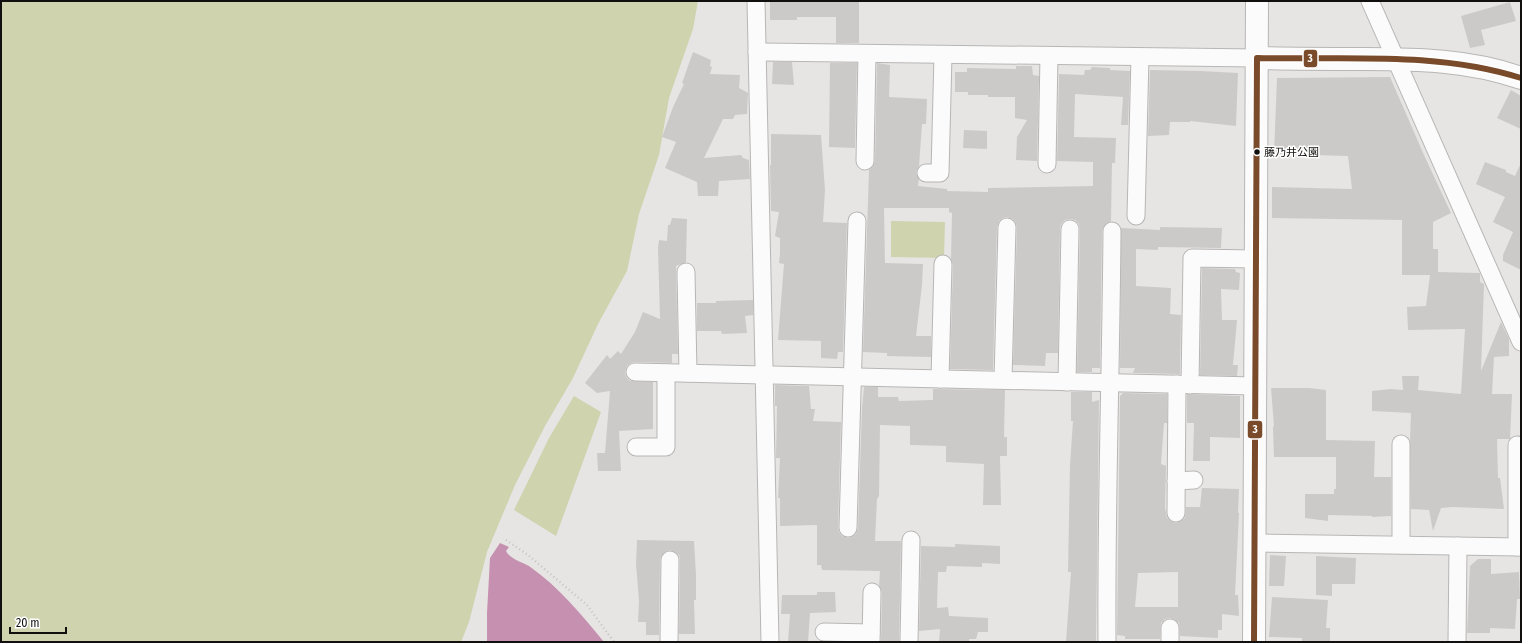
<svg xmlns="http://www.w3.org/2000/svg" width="1522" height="643" viewBox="0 0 1522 643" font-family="'Fira Sans Condensed','Noto Sans JP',sans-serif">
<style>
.green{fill:#cfd3ae}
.water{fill:#c690b1}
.building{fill:#cccac9;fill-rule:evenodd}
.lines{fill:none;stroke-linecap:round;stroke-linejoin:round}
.street-casing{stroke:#b8b6b5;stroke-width:19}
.secondary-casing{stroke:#b8b6b5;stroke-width:24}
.path{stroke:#c4c4c3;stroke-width:2.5;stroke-dasharray:1 3;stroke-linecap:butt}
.street{stroke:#fbfbfb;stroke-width:17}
.secondary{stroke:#fbfbfb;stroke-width:22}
.bus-1-casing{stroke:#fff;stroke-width:9}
.bus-1{stroke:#7a4b2a;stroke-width:6}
.bus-dot{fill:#11100f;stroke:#fff;stroke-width:1.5}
.labels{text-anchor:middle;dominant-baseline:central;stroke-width:3;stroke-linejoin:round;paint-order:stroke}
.bus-label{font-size:11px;fill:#11100f;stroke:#fff;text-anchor:start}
.line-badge{stroke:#fff;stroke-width:1.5}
.badge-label{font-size:11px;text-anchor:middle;font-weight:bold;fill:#fff}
</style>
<rect width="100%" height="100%" fill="#e7e5e3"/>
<g class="green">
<polygon points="1,1 698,1 693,29 669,98 659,155 639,214 627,271 598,324 573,378 545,426 515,485 487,552 469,622 461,642 1,642"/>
<polygon points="891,221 945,222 944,258 891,257"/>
<polygon points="574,396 601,412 556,536 514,510 549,438"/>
</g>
<path class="water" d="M500,543l9,4 -3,4c4,8 16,11 23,15 30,21 52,48 75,76h-117v-29l3,-55z"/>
<g class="building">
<polygon points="770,1 859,1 859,43 836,43 836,17 797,17 797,20 770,20"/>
<polygon points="1510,2 1516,21 1481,30 1485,45 1470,48 1461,16"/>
<polygon points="693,52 711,60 710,66 712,67 710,74 740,75 739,88 748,93 747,114 735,115 733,119 723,119 704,158 741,155 743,158 749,160 750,179 719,181 718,196 698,196 697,182 665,168 676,142 662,137 673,107 684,84 682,83"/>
<polygon points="773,62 792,62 794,85 772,84"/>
<polygon points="830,63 857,63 855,148 829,147"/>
<polygon points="877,63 890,65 889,97 927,99 926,124 922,124 919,166 916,173 919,179 918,186 947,189 947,191 988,192 988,188 1093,186 1093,162 1057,161 1059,74 1084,75 1085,70 1090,70 1092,67 1110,68 1110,70 1130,71 1128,125 1121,125 1123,97 1075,94 1074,137 1116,138 1115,163 1112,163 1111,221 1104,226 1102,231 1100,368 1092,368 1092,372 1077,372 1080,229 1079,224 1075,220 1071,219 1065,220 1061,224 1060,229 1058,353 1046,353 1045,366 1013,365 1017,227 1016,223 1013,219 1007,217 1003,218 999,221 997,227 993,370 950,369 953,264 951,259 952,213 949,212 949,208 884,208 885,263 923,264 922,285 916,336 931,336 931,357 887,356 887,353 863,352 869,170 873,166 875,161"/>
<polygon points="1016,66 1032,66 1033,75 1039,76 1037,161 1016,160 1017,137 1027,120 1015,118 1015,97 988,97 988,95 968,95 968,92 955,92 955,72 967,72 967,68 1016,69"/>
<polygon points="1150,70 1201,71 1238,73 1236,126 1190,121 1190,122 1170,122 1169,135 1148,136"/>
<polygon points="1390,77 1424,155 1451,213 1433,222 1433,249 1438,249 1438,272 1480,273 1480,282 1484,284 1481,371 1501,322 1509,339 1509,356 1494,357 1492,394 1512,394 1510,439 1497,439 1498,478 1500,478 1504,509 1453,507 1441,508 1433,531 1429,510 1411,509 1410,440 1411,413 1372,411 1372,391 1391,389 1403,390 1402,376 1419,376 1418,390 1461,394 1465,329 1408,330 1407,307 1426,306 1430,275 1402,275 1402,220 1272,218 1272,187 1352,189 1348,156 1274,154 1277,78"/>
<polygon points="1511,90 1521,96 1521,129 1497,118"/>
<polygon points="964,130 987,131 987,149 963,148"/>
<polygon points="771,134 821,135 825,190 823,222 847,223 843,352 838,352 837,359 821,358 821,341 778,340 784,264 779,263 780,253 780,238 775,236 779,212 771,211 770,165 771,165"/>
<polygon points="1485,162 1506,170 1506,172 1515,176 1521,163 1521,270 1503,261 1503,255 1513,232 1493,222 1505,197 1476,184"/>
<polygon points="672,218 687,219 686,262 676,266 676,271 678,354 672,354 672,363 635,362 631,363 627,366 625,372 626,377 630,381 653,382 653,429 619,431 621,471 598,471 597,453 605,453 610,391 597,393 585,383 607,355 610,359 618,351 621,354 635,332 643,312 660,319 658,248 659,240 667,241 668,225 670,225"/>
<polygon points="1160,227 1222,228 1221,248 1158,247 1158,250 1136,249 1136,286 1171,288 1170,314 1181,315 1180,374 1133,373 1135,368 1120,368 1121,228 1160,230"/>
<polygon points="1202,268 1235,269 1236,272 1240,273 1239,290 1221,289 1222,320 1237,320 1233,365 1238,365 1237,376 1200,375"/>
<polygon points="753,300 753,315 745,316 747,333 722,334 721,331 697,331 697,303 716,303 716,301"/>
<polygon points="775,385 809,386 811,409 815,409 813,421 841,422 838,528 839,532 842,536 848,538 852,537 856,534 858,528 862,408 864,387 878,387 878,397 898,397 899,401 933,400 933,389 1005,390 1004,437 1007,437 1007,456 1000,456 1001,505 983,505 984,464 946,462 946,446 910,445 910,426 880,425 879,496 877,499 875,541 901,541 899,642 881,642 882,592 879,586 880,571 822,570 821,565 817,565 817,525 780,526 780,498 778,498 780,458 776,458 777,406 775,406"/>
<polygon points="1271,388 1309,388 1326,390 1326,440 1375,441 1374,477 1391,477 1391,516 1372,517 1372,516 1328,515 1328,521 1305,518 1305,494 1334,494 1334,489 1336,489 1336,457 1274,457 1273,427 1274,426"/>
<polygon points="1071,392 1092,392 1092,402 1099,400 1096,642 1066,642 1071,572 1068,572 1070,465 1073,421 1071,421"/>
<path d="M1123,393l44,1v29h-3l-3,41 5,2 -1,41 2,11 4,3 5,2 5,-2 4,-3 1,-11h14l2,-19 37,1 -1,24h1l-4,82h3l1,21 -17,-2v16h-4v8l-38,-2 -1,-13 -4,-3 -5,-2 -5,1 -4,4 -1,16h-35v-3l-8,-1 3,-239zM1178,572v35h-43l3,-34z"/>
<polygon points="1187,394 1240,396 1240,438 1210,437 1210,461 1193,461 1194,423 1187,423"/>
<polygon points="637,540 694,541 696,575 696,600 694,600 695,634 679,634 680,560 679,555 675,552 670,550 665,552 662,555 660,560 659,635 646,635 646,622 638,622 639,601 636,564"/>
<polygon points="955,544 1000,546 1000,564 982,563 982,567 947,566 946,572 938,572 937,608 948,607 949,616 988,618 988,632 978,632 976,639 969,639 969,642 939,642 940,629 919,631 921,546 955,547"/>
<polygon points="1270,555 1286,556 1284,586 1269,586"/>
<polygon points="1316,556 1356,558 1355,584 1332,584 1332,596 1316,595"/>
<polygon points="1478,559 1491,559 1491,574 1519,572 1520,599 1517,599 1515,629 1490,628 1490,633 1467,633 1470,566"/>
<polygon points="817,592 835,592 836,612 810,613 808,642 788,642 790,614 781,614 782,595 817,595"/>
<polygon points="1272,597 1328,600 1326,628 1330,628 1330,642 1302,642 1302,638 1269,637"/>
</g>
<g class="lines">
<defs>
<g id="street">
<polyline points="756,1 770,642"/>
<polyline points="1370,1 1521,342"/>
<polyline points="757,52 1257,58"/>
<polyline points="865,161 867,54"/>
<polyline points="1047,164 1049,56"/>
<polyline points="926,173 940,173 943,55"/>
<polyline points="1136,216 1140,57"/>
<polyline points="686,272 688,373"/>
<polyline points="635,372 1255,386"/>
<polyline points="940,379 943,264"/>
<polyline points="1003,380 1007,227"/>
<polyline points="1067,382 1070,229"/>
<polyline points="1190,385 1192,258 1256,259"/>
<polyline points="1517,445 1517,547"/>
<polyline points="636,447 666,447 666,373"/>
<polyline points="1176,481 1194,480"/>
<polyline points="1176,513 1177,384"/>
<polyline points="848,528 857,221"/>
<polyline points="1254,543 1521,547"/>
<polyline points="1401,545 1401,444"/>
<polyline points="1170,628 1170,642"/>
<polyline points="824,632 871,633"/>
<polyline points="669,642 670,560"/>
<polyline points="871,642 872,592"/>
<polyline points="909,642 911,540"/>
<path d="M1107,642c-1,-137 4,-274 5,-411"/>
<polyline points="1457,642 1458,546"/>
</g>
<g id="secondary">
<path d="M1257,58c36,1 72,1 107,1 53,0 106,1 157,19"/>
<polyline points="1254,642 1257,1"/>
</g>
</defs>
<use href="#street" class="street-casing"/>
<use href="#secondary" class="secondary-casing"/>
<polyline class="path" points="506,540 528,555 587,605 614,642"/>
<use href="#street" class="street"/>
<use href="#secondary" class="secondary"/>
<defs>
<path id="bus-1" d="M1254,642l3,-584c88,2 179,-7 264,20"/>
</defs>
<use href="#bus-1" class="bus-1-casing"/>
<use href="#bus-1" class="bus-1"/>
</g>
<circle class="bus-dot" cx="1257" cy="152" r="3.5"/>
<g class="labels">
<g class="bus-label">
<text x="1264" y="152">藤乃井公園</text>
</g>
</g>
<g class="line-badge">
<rect x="1303" y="49" width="15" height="19" rx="4" fill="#7a4b2a"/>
<rect x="1247" y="420" width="16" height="19" rx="4" fill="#7a4b2a"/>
</g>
<g class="badge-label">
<text x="1310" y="62">3</text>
<text x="1255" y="433">3</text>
</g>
<rect width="1522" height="643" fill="none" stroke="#11100f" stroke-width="4"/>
<path d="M10 627v6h56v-6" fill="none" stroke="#11100f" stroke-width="2"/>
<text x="16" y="627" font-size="12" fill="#11100f" stroke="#ffffff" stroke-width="3" paint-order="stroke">20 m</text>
</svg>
